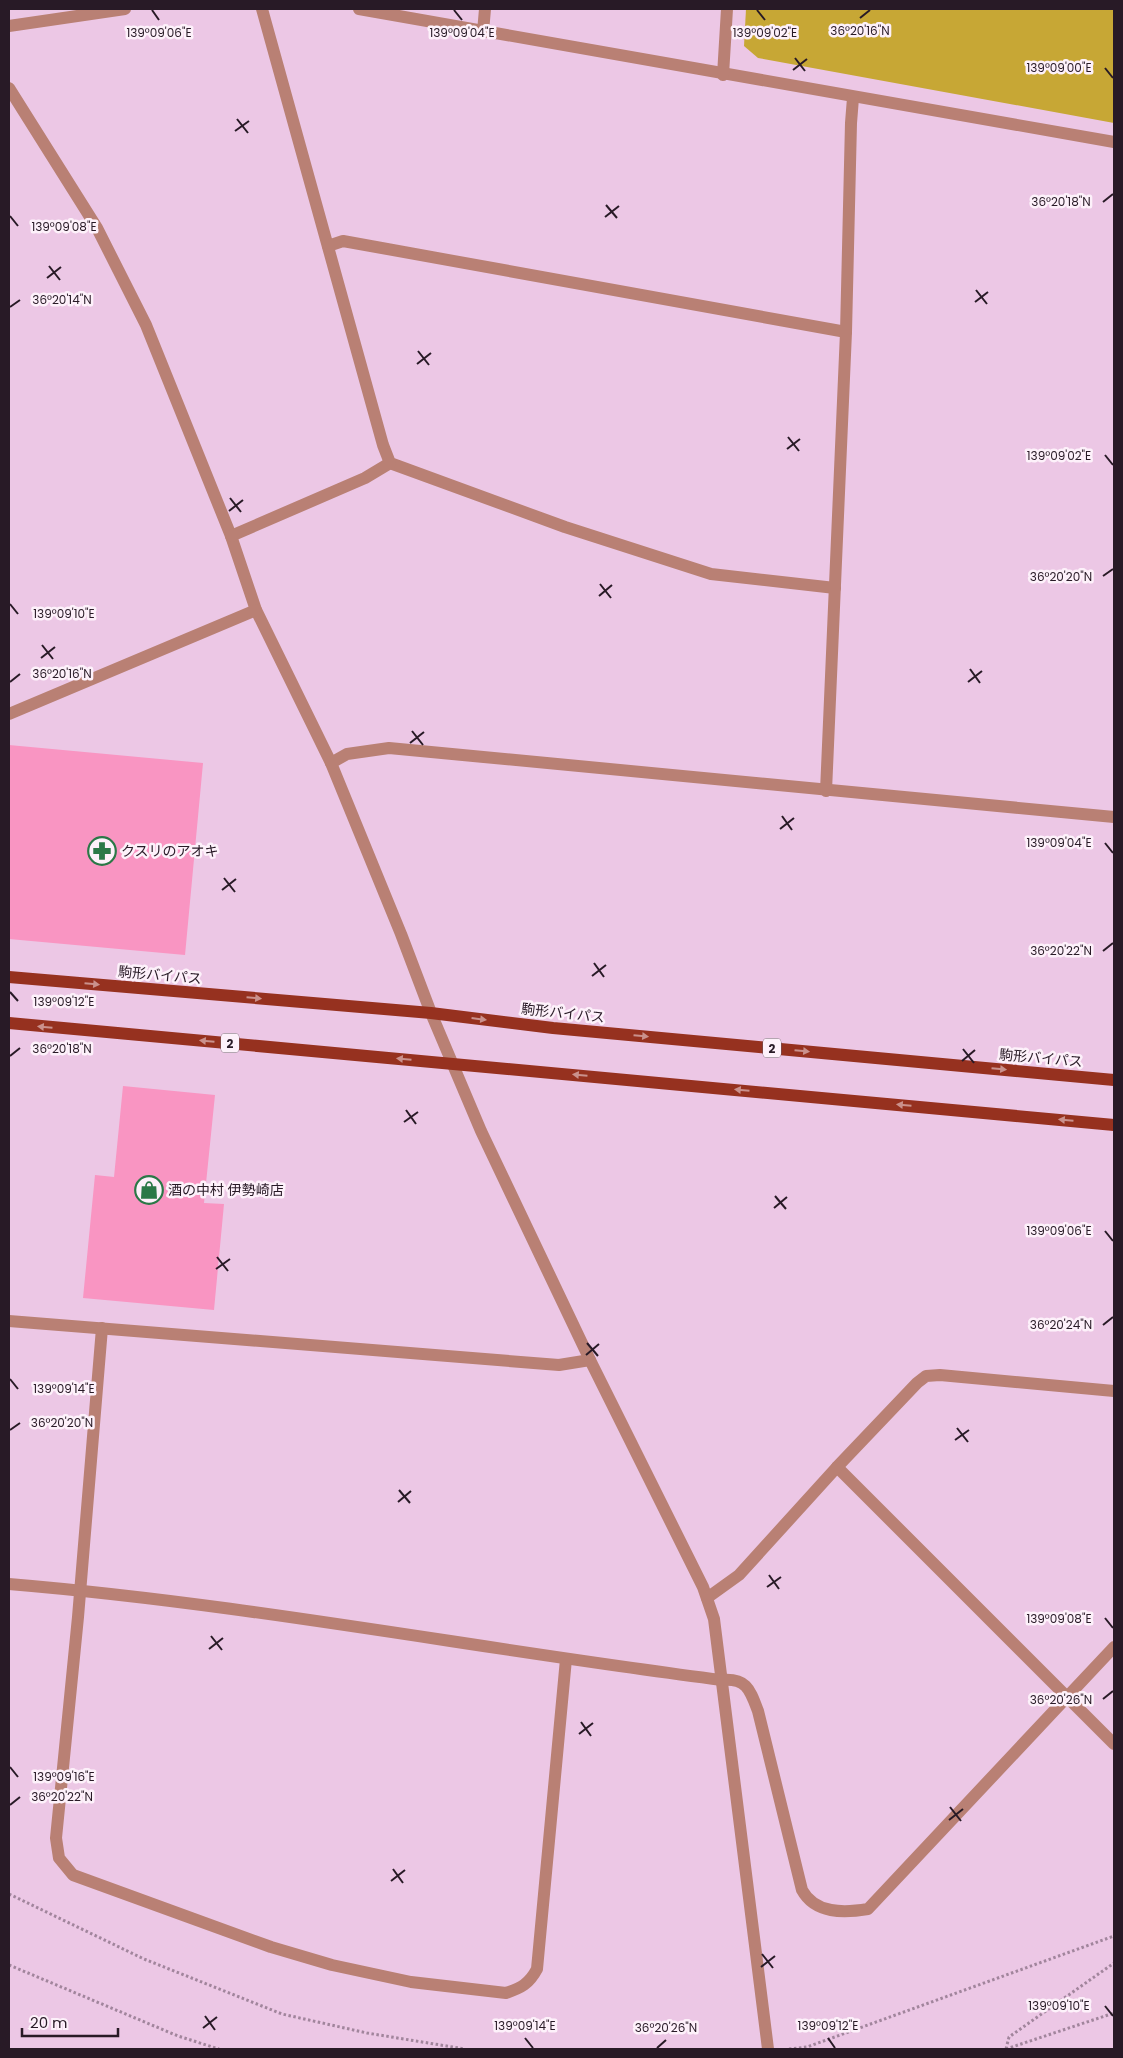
<svg xmlns="http://www.w3.org/2000/svg" width="1123" height="2058" viewBox="0 0 1123 2058" font-family="Poppins,'Noto Sans JP',sans-serif">
<style>
.green{fill:#c7a735}
.building{fill:#f995c2}
.lines{fill:none;stroke-linecap:round;stroke-linejoin:round}
.path{stroke:#a1859c;stroke-width:3;stroke-dasharray:2.5 2.5;stroke-linecap:butt}
.minor{stroke:#b98074;stroke-width:12}
.major{stroke:#96311f;stroke-width:12}
.oneway{fill:#ca918c}
.ticks{fill:none;stroke:#281a26;stroke-width:2}
.labels{text-anchor:middle;dominant-baseline:central;stroke-width:5;stroke-linejoin:round;paint-order:stroke}
.shield{fill:#fdf1fa;stroke:#685a66;stroke-width:1}
.shield-label{font-size:12px;font-weight:bold;fill:#281a26}
.poi-label{font-size:14px;fill:#281a26;stroke:#fdf1fa;text-anchor:start}
.street-label{font-size:14px;fill:#281a26;stroke:#fdf1fa}
.ticks-label{font-size:12px;text-anchor:middle;fill:#281a26;stroke:#fdf1fa;stroke-width:5;stroke-linejoin:round;paint-order:stroke}
</style>
<rect width="100%" height="100%" fill="#ecc7e5"/>
<polygon class="green" points="746,9 1114,9 1114,123 758,58 744,46"/>
<g class="building">
<polygon points="9,745 203,763 185,955 9,939"/>
<polygon points="123,1086 215,1095 204,1203 224,1204 214,1310 83,1298 95,1175 114,1177"/>
</g>
<g class="lines">
<g class="path">
<polyline points="9,1894 144,1959 282,2014 367,2033 465,2049"/>
<polyline points="9,1965 178,2036 219,2049"/>
<polyline points="789,2049 807,2047 1114,1936"/>
<polyline points="1006,2049 1009,2037 1114,1963"/>
<polyline points="1006,2049 1114,2013"/>
</g>
<g class="minor">
<polyline points="262,9 383,445 390,463 565,527 711,574 835,588"/>
<polyline points="359,9 1114,142"/>
<polyline points="9,26 125,9"/>
<polyline points="483,32 485,9"/>
<polyline points="723,75 727,9"/>
<polyline points="9,88 97,228 146,325 231,536 256,610 331,763 401,934 431,1013 481,1131 590,1360 703,1587 714,1619 768,2049"/>
<polyline points="328,246 343,241 846,332"/>
<polyline points="231,536 365,478 390,463"/>
<polyline points="9,714 256,610"/>
<polyline points="331,763 347,754 389,748 1114,817"/>
<polyline points="826,791 846,332 851,123 853,98"/>
<polyline points="9,1321 559,1365 590,1360"/>
<path d="M102,1328l-24,289 -22,221 3,20 14,17 198,72 61,18 79,17 95,11c15,-5 23,-9 31,-24l29,-310"/>
<polyline points="837,1467 1114,1744"/>
<path d="M9,1584c239,20 475,66 713,96 25,-2 28,10 36,31l44,179c13,24 42,23 66,19l246,-262"/>
<polyline points="707,1598 739,1575 837,1467 917,1383 926,1376 940,1375 1114,1391"/>
</g>
<g class="major">
<polyline points="9,977 431,1013 553,1028 1114,1080"/>
<polyline points="9,1023 1114,1125"/>
</g>
</g>
<defs><path id="oneway-solid" d="M-6-.8H1V-3.2L6.5 0L1 3.2V.8H-6Z" transform="scale(1.25)"/></defs>
<g class="oneway">
<use href="#oneway-solid" transform="translate(92 984) rotate(5)"/>
<use href="#oneway-solid" transform="translate(254 998) rotate(5)"/>
<use href="#oneway-solid" transform="translate(479 1019) rotate(7)"/>
<use href="#oneway-solid" transform="translate(45 1027) rotate(-175)"/>
<use href="#oneway-solid" transform="translate(641 1036) rotate(5)"/>
<use href="#oneway-solid" transform="translate(207 1041) rotate(-175)"/>
<use href="#oneway-solid" transform="translate(802 1051) rotate(5)"/>
<use href="#oneway-solid" transform="translate(404 1059) rotate(-175)"/>
<use href="#oneway-solid" transform="translate(999 1069) rotate(5)"/>
<use href="#oneway-solid" transform="translate(580 1075) rotate(-175)"/>
<use href="#oneway-solid" transform="translate(742 1090) rotate(-175)"/>
<use href="#oneway-solid" transform="translate(904 1105) rotate(-175)"/>
<use href="#oneway-solid" transform="translate(1066 1120) rotate(-175)"/>
</g>
<path class="ticks" d="M152,10l7,10M454,10l8,10M757,10l8,10M860,18l10,-8M795,58l10,13M1105,68l8,10M793,70l14,-11M237,119l11,14M235,131l14,-10M1103,202l10,-8M606,205l11,13M10,216l8,10M605,217l14,-11M49,266l11,14M47,278l14,-11M976,290l11,14M975,302l13,-10M10,307l10,-7M418,351l11,14M417,364l14,-11M788,437l11,14M787,449l13,-10M1105,455l8,10M230,498l11,14M229,511l14,-11M1103,576l10,-7M600,584l11,14M599,596l13,-11M10,604l8,10M42,645l11,14M41,658l14,-11M970,669l10,14M10,682l10,-8M968,682l14,-11M412,731l11,14M410,743l14,-11M782,816l10,14M780,829l14,-11M1105,843l8,10M224,878l11,14M222,890l14,-11M1103,951l10,-8M594,963l10,14M592,976l14,-11M10,992l8,9M963,1049l11,14M10,1056l10,-8M962,1061l13,-11M406,1110l10,14M404,1122l14,-10M775,1196l11,13M774,1208l13,-11M1105,1231l8,10M217,1257l11,14M216,1269l14,-10M1103,1325l10,-8M587,1343l11,13M586,1355l13,-11M10,1379l8,10M957,1428l11,14M10,1430l10,-7M955,1440l14,-10M399,1490l11,13M398,1502l13,-11M769,1575l10,14M767,1587l14,-10M1105,1618l8,10M211,1636l11,14M209,1649l14,-11M1103,1699l10,-8M581,1722l10,14M579,1734l14,-11M10,1767l8,10M10,1805l10,-8M950,1807l11,14M949,1820l14,-11M393,1869l10,14M391,1881l14,-11M762,1954l11,14M761,1967l14,-11M1105,2006l8,10M205,2016l10,14M203,2028l14,-11M525,2038l8,10M828,2038l7,10M657,2048l9,-8"/>
<defs>
<symbol id="pharmacy-ring" viewBox="-11 -11 22 22"><circle r="9.5" fill="#fdf1fa" stroke="#2b7847" stroke-width="1.5"/><path d="M-2-6h4v4h4v4h-4v4h-4v-4h-4v-4h4Z" fill="#2b7847"/></symbol>
<symbol id="shop-ring" viewBox="-11 -11 22 22"><circle r="9.5" fill="#fdf1fa" stroke="#2b7847" stroke-width="1.5"/><path d="M-5-2.5h2.3a2.7 3.5 0 0 1 5.4 0H5L5.5 6h-11ZM-1.5-2.5h3a1.5 2.3 0 0 0-3 0Z" fill="#2b7847"/></symbol>
</defs>
<g fill-rule="evenodd">
<use href="#pharmacy-ring" x="86" y="835" width="32" height="32"/>
<use href="#shop-ring" x="133" y="1174" width="32" height="32"/>
</g>
<g class="labels">
<g class="shield">
<rect x="221" y="1033.5" width="18" height="19" rx="4"/>
<rect x="763" y="1038.5" width="18" height="19" rx="4"/>
</g>
<g class="shield-label">
<text x="230" y="1043">2</text>
<text x="772" y="1048">2</text>
</g>
<g class="poi-label">
<text x="121" y="851">クスリのアオキ</text>
<text x="168" y="1190">酒の中村 伊勢崎店</text>
</g>
<g class="street-label">
<text transform="translate(160 975) rotate(5)">駒形バイパス</text>
<text transform="translate(563 1013) rotate(6)">駒形バイパス</text>
<text transform="translate(1041 1058) rotate(5)">駒形バイパス</text>
</g>
</g>
<g class="ticks-label">
<text x="860" y="35">36°20'16"N</text>
<text x="159" y="37">139°09'06"E</text>
<text x="462" y="37">139°09'04"E</text>
<text x="765" y="37">139°09'02"E</text>
<text x="1059" y="72">139°09'00"E</text>
<text x="1061" y="206">36°20'18"N</text>
<text x="64" y="231">139°09'08"E</text>
<text x="62" y="304">36°20'14"N</text>
<text x="1059" y="460">139°09'02"E</text>
<text x="1061" y="581">36°20'20"N</text>
<text x="64" y="618">139°09'10"E</text>
<text x="62" y="678">36°20'16"N</text>
<text x="1059" y="847">139°09'04"E</text>
<text x="1061" y="955">36°20'22"N</text>
<text x="64" y="1006">139°09'12"E</text>
<text x="62" y="1053">36°20'18"N</text>
<text x="1059" y="1235">139°09'06"E</text>
<text x="1061" y="1329">36°20'24"N</text>
<text x="64" y="1393">139°09'14"E</text>
<text x="62" y="1427">36°20'20"N</text>
<text x="1059" y="1623">139°09'08"E</text>
<text x="1061" y="1704">36°20'26"N</text>
<text x="64" y="1781">139°09'16"E</text>
<text x="62" y="1801">36°20'22"N</text>
<text x="1059" y="2010">139°09'10"E</text>
<text x="525" y="2030">139°09'14"E</text>
<text x="828" y="2030">139°09'12"E</text>
<text x="666" y="2032">36°20'26"N</text>
</g>
<rect width="1123" height="2058" fill="none" stroke="#281a26" stroke-width="20"/>
<path d="M22 2028v8h96v-8" fill="none" stroke="#281a26" stroke-width="2.5"/>
<text x="30" y="2028" font-size="15" fill="#281a26" stroke="#fdf1fa" stroke-width="4" paint-order="stroke">20 m</text>
</svg>
